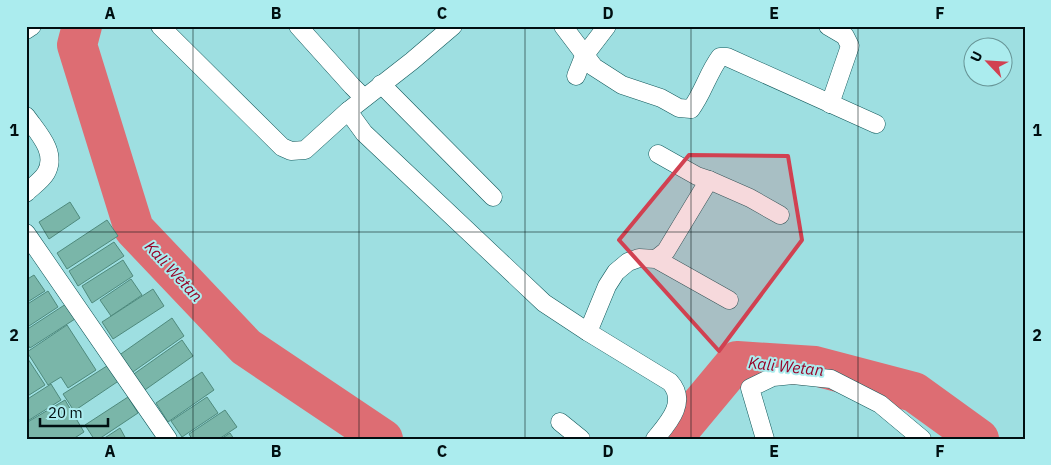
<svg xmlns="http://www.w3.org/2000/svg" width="1051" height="465" viewBox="0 0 1051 465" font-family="'IBM Plex Sans',sans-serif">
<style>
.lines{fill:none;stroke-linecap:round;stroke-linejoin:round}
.river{stroke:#dd6d73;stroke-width:40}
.building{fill:#7ab6a9;stroke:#4f8a7d}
.street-casing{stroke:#12595b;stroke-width:19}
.street{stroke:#fff;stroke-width:18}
.marked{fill:#d14151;fill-opacity:0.2;stroke:#d14151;stroke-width:4;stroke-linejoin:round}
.grid{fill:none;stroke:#000f11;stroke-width:1;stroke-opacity:0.55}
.labels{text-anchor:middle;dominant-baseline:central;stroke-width:4;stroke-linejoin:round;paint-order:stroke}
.water-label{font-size:16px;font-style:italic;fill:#970429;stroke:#abecee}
.neatline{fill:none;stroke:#000f11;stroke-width:2}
.grid-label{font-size:16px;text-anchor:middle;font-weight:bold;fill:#000f11}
</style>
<rect width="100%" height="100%" fill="#9edfe1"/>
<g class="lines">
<g class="river">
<polyline points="82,26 77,45 134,229 246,347 383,439"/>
<polyline points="672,439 737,361 815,366 914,392 979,439"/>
</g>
</g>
<g class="building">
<polygon points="70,202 80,218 49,239 39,222"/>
<polygon points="107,220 118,236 67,269 57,253"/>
<polygon points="114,242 124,256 78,286 69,271"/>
<polygon points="123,260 133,276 92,303 82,286"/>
<polygon points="34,275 45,291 26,303 26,280"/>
<polygon points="131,279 142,295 111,316 100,300"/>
<polygon points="153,289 164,306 113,339 102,322"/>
<polygon points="48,291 58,307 26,328 26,305"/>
<polygon points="66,304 75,319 30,348 26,342 26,330"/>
<polygon points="172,318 184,336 130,374 118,356"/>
<polygon points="67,325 96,370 68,388 61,377 48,385 27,352"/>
<polygon points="182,340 193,356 142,392 131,376"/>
<polygon points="26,356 45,385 26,397"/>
<polygon points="110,364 120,380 74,411 63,394"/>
<polygon points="202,372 214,390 168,422 156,403"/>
<polygon points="51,384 61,400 26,422 26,400"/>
<polygon points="128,397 138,413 99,439 94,439 85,425"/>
<polygon points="207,397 218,413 182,437 171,421"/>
<polygon points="65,400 84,432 73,439 26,439 26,423"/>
<polygon points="225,410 237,427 219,439 192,439 189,434"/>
<polygon points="120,428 126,439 103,439"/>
<polygon points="230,433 234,439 221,439"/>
</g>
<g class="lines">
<defs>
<g id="street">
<polyline points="160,26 282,147 291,151 305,150 348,111"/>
<polyline points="298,26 352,86 364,98"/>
<path d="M453,26l-41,35 -64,50 16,22 180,170 44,29 82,50c18,20 -2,41 -15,57"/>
<path d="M563,26l31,41 28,18 39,13 18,10 12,1c12,-16 17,-36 29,-52h7l149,67"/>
<polyline points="828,26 845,36 850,46 830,104"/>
<polyline points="26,30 32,26"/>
<polyline points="576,76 584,56 607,26"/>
<polyline points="381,84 493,197"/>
<path d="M26,116c11,16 32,36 20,57 -4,7 -14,14 -20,20"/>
<polyline points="709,180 750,198 780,215"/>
<polyline points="26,233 168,439"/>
<polyline points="656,259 666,251 709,180 697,176 658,154"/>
<polyline points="588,332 607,286 616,272 628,262 639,258 656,259 729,300"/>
<polyline points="560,422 581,439"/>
<polyline points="765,439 750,388 773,377 793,375 831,379 880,404 922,439"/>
</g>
</defs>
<use href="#street" class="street-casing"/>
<use href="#street" class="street"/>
</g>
<path class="marked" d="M689,155l99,1 14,84 -83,111 -100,-111z"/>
<path class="grid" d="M193,26v413M359,26v413M525,26v413M691,26v413M858,26v413M26,232h999"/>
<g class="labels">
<g class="water-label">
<text transform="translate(174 271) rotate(47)">Kali Wetan</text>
<text transform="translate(786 366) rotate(6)">Kali Wetan</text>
</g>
</g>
<rect width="1051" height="465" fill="none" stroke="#abecee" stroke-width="55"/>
<g transform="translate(988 62) rotate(295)"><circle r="24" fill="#abecee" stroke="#679496"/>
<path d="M0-4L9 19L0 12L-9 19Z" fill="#d14151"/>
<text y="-8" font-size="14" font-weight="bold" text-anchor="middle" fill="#000f11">U</text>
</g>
<path d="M40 418v8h68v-8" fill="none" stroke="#000f11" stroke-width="2.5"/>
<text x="48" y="418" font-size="15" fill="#000f11" stroke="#abecee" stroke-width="4" paint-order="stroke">20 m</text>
<rect x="28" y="28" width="996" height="410" class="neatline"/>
<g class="grid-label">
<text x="110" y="19">A</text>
<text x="276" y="19">B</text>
<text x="442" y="19">C</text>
<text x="608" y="19">D</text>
<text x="774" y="19">E</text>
<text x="940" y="19">F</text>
<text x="14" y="136">1</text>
<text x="1037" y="136">1</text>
<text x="14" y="341">2</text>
<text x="1037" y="341">2</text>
<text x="110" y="457">A</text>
<text x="276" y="457">B</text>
<text x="442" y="457">C</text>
<text x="608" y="457">D</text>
<text x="774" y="457">E</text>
<text x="940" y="457">F</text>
</g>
</svg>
